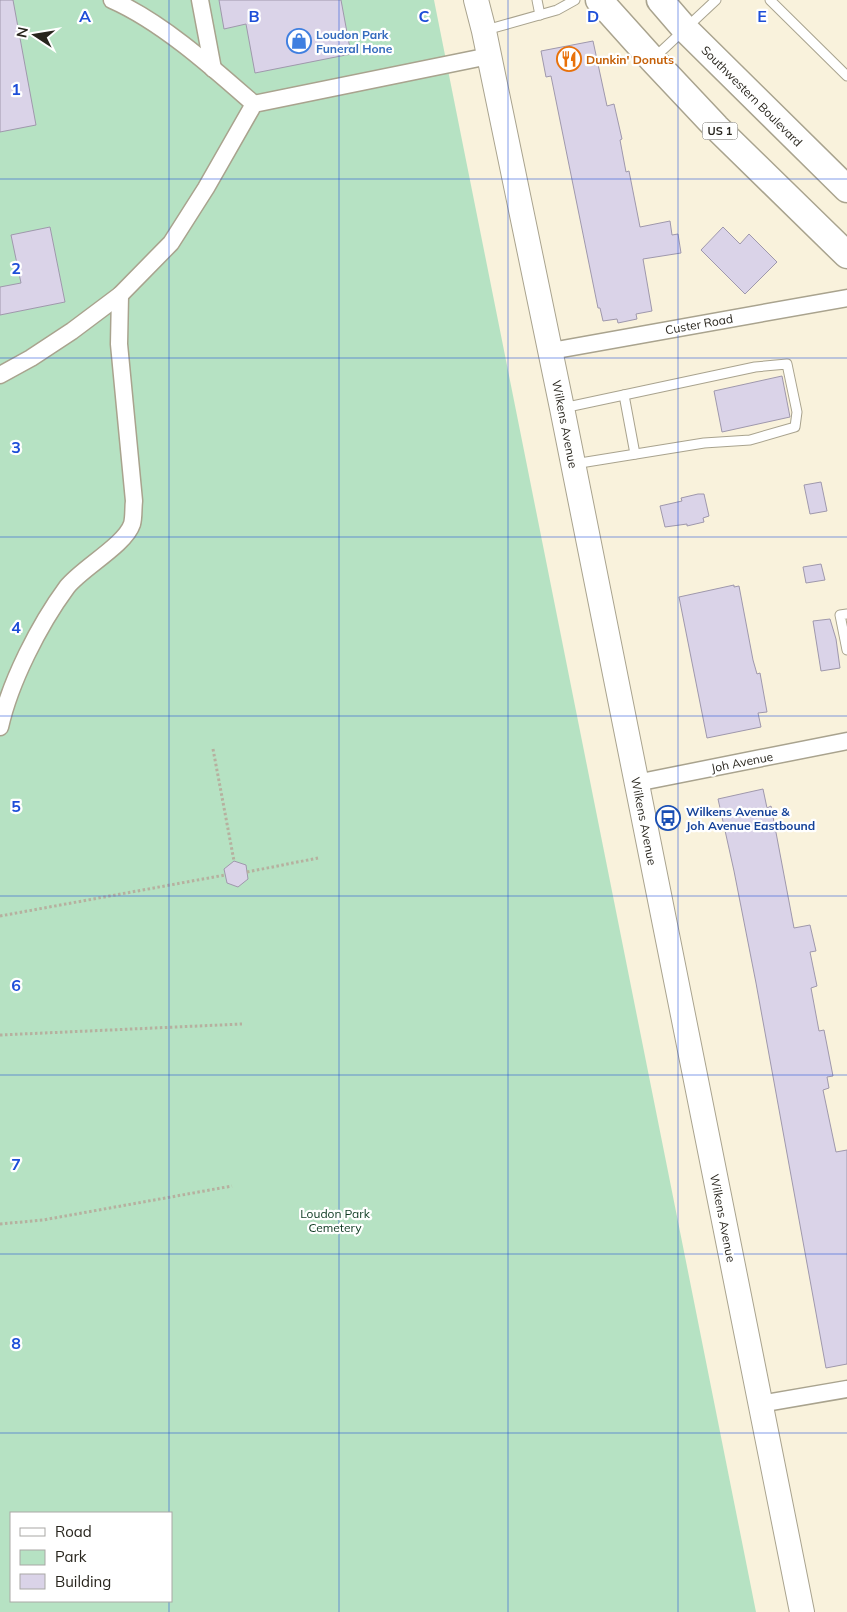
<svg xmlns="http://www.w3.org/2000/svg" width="847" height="1612" viewBox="0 0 847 1612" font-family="Mulish,sans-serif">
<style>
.green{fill:#b6e2c3;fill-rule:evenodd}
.building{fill:#dad3e8;stroke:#9f98ac}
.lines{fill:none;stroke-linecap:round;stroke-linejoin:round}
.lane-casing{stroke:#a9a38e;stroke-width:11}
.street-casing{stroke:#a9a38e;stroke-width:19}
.secondary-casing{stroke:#a9a38e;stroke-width:26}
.primary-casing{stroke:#a9a38e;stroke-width:29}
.path{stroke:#b6b09f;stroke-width:3;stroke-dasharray:2.5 2.5;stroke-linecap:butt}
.lane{stroke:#fff;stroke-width:9}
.street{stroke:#fff;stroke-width:16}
.secondary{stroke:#fff;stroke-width:24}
.primary{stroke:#fff;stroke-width:26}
.grid{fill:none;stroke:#1d4ed8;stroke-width:1;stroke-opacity:0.55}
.labels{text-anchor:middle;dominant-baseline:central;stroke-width:4.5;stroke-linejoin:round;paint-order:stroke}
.shield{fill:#fff;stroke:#686661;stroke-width:1}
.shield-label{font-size:11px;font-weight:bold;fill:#28251d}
.shop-label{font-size:12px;font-weight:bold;fill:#366cbe;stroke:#fff;text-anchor:start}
.food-label{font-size:12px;font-weight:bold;fill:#c56008;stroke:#fff;text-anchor:start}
.street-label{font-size:12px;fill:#28251d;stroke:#fff}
.transit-label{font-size:12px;font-weight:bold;fill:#164399;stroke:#fff;text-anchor:start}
.park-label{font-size:12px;fill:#0b381f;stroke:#fff}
.grid-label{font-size:16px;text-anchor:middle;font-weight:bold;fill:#1d4ed8;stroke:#fff;stroke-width:4.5;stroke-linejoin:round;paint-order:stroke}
</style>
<rect width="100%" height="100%" fill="#f9f2dc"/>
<path class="green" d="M0,0h434l322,1612h-756zM11,1513h160v88h-160z"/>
<g class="building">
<polygon points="0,0 13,0 36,125 0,132"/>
<polygon points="219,0 341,0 351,54 255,73 246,24 224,29"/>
<polygon points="593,41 607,106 614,104 622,139 620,140 626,172 629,171 640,227 670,221 672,235 678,234 681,253 643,259 652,311 636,314 637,319 618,323 617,319 603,321 600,308 598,308 551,76 546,77 541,51"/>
<polygon points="50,227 65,302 0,315 0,287 21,283 11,235"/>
<polygon points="723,227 740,244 749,234 777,262 745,294 701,250"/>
<polygon points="782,376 790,417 722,432 714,391"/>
<polygon points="821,482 827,511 810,514 804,485"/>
<polygon points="698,494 704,494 709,516 703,518 704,522 687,526 687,524 665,527 660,506 682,501 681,498"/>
<polygon points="821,564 825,580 806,583 803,567"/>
<polygon points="734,585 734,587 739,586 753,660 757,674 760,673 767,712 758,713 761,727 707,738 679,597"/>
<polygon points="830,619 836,639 840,668 821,671 813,621"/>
<polygon points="763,789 767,808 771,806 794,928 810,925 816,951 810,952 817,986 811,988 819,1031 824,1030 833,1076 827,1077 829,1088 823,1090 836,1152 847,1150 847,1364 826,1368 756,983 734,871 718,799"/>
<polygon points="234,861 246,865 248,879 238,887 227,883 224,869"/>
</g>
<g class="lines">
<defs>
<g id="lane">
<polyline points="537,0 540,15"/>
<polyline points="770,0 847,76"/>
<polyline points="486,30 557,10 575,0"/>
<polyline points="654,58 716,0"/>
<polyline points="624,395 635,454"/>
<polyline points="563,408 755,367 787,364 797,412 795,427 750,440 704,443 574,464"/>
<polyline points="847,614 840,615 847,650"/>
</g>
<g id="street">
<path d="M112,0c50,22 101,68 142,104"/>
<polyline points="200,0 213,69"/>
<polyline points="551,351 847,298"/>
<polyline points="0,375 31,358 72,331 120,295 171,243 206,188 254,104 489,56"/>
<path d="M0,727c10,-45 39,-102 67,-140 15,-19 58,-42 65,-63 2,-7 1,-16 2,-23l-15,-157 1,-49"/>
<polyline points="636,783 847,741"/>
<polyline points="760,1404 847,1389"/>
</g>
<polyline id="secondary" points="476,0 484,31 562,408 802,1612"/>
<g id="primary">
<polyline points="599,0 652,59 716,127 847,255"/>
<polyline points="660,0 685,29 847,189"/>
</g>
</defs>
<use href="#lane" class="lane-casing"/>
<use href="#street" class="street-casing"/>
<use href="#secondary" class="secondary-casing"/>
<use href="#primary" class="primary-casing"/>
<g class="path">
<polyline points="213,749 234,861"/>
<polyline points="247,872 318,858"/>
<polyline points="0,916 225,875"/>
<polyline points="0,1035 242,1024"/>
<polyline points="0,1224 43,1220 232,1186"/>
</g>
<use href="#lane" class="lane"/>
<use href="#street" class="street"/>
<use href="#secondary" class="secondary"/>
<use href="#primary" class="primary"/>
</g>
<path class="grid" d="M169,0v1513M339,0v1612M508,0v1612M678,0v1612M0,179h847M0,358h847M0,537h847M0,716h847M0,896h847M0,1075h847M0,1254h847M0,1433h847M169,1601v11"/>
<defs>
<symbol id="shop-ring" viewBox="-11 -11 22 22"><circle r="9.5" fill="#fff" stroke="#3f7fe0" stroke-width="1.5"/><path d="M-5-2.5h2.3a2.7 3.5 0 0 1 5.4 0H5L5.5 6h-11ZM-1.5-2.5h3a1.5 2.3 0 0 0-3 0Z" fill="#3f7fe0"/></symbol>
<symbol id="restaurant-ring" viewBox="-11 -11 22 22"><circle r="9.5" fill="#fff" stroke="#e8710a" stroke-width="1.5"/><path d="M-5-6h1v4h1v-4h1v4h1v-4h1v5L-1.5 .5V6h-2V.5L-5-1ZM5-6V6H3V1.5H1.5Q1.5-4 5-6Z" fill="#e8710a"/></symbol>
<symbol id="bus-ring" viewBox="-11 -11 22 22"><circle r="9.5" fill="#fff" stroke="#1a4fb4" stroke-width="1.5"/><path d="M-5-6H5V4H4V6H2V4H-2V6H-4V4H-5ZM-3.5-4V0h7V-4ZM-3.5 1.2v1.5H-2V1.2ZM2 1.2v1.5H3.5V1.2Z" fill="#1a4fb4"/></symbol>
</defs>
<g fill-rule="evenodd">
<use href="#shop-ring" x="285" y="27" width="28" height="28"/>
<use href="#restaurant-ring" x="555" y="45" width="28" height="28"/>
<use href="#bus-ring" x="654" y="804" width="28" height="28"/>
</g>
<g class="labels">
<rect class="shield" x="702.5" y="122.5" width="35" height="17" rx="4"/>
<g class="shield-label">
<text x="720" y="131">US 1</text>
</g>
<g class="shop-label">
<text x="316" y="34">Loudon Park<tspan x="316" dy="14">Funeral Hone</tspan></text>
</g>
<g class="food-label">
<text x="586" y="59">Dunkin' Donuts</text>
</g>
<g class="street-label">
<text transform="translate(752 96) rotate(45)">Southwestern Boulevard</text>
<text transform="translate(699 324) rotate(-10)">Custer Road</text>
<text transform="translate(565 424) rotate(79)">Wilkens Avenue</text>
<text transform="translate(742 762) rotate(-11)">Joh Avenue</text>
<text transform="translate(644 821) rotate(79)">Wilkens Avenue</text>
<text transform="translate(723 1218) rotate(79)">Wilkens Avenue</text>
</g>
<g class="transit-label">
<text x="686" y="811">Wilkens Avenue &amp;<tspan x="686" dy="14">Joh Avenue Eastbound</tspan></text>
</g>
<g class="park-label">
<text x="335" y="1213">Loudon Park<tspan x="335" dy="14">Cemetery</tspan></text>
</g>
</g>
<g class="grid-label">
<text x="85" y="22">A</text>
<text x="254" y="22">B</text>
<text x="424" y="22">C</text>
<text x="593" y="22">D</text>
<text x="762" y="22">E</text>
<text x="16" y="95">1</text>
<text x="16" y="274">2</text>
<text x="16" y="453">3</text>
<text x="16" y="633">4</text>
<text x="16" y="812">5</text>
<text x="16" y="991">6</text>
<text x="16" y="1170">7</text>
<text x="16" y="1349">8</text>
</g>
<rect x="10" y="1512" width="162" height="90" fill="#ffffff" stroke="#a9a8a5"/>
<rect x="20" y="1528" width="25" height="8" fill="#ffffff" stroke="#a9a8a5"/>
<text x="55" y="1537" font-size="15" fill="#28251d">Road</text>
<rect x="20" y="1550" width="25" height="15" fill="#b6e2c3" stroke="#a9a8a5"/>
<text x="55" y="1562" font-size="15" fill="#28251d">Park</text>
<rect x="20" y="1574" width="25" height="15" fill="#dad3e8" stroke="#a9a8a5"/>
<text x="55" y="1587" font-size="15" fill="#28251d">Building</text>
<g transform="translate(35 35) rotate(282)" stroke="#ffffff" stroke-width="4" paint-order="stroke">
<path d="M0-4L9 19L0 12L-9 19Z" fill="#28251d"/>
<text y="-8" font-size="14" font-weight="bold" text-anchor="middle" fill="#28251d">N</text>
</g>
</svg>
